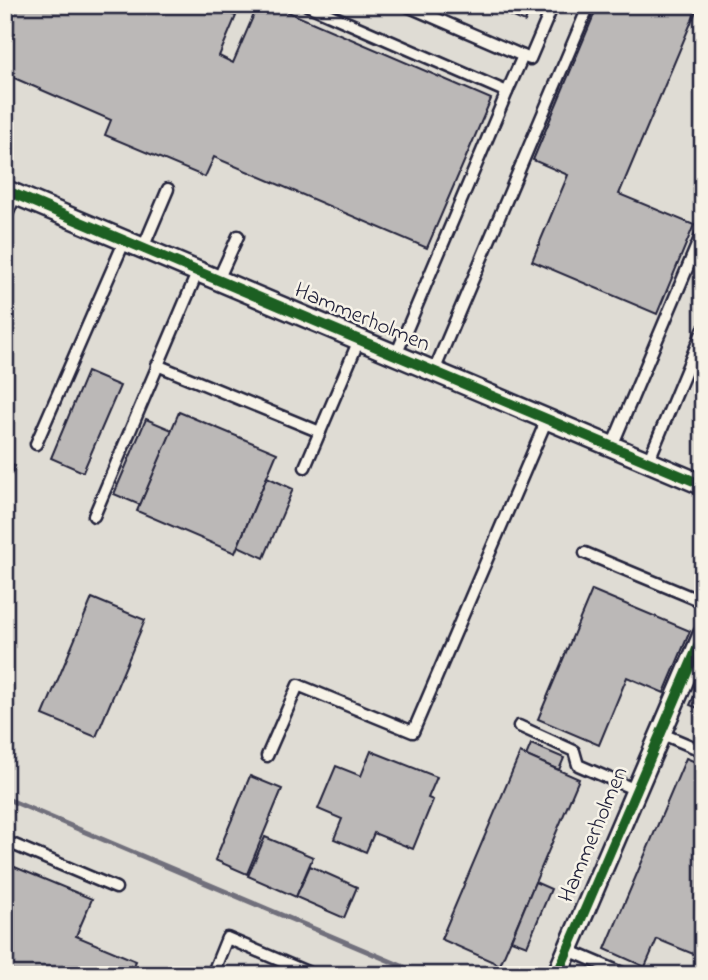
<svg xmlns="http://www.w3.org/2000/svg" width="708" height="980" viewBox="0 0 708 980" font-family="'Indie Flower',sans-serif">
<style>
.built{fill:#dfdcd4}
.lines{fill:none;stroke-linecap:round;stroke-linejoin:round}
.stream{stroke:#716f7b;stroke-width:5}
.building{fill:#bbb8b7;stroke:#22223b;stroke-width:2}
.lane-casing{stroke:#22223b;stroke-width:15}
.street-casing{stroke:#22223b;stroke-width:24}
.lane{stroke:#f7f3e8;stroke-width:10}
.street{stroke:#f7f3e8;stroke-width:19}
.cycleway-casing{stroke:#f7f3e8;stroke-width:15}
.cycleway{stroke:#1b5e20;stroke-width:10}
.labels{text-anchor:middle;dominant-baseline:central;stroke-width:5;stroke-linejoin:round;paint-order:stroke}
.street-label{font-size:23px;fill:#22223b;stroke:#f7f3e8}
</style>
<rect width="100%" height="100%" fill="#eeebe1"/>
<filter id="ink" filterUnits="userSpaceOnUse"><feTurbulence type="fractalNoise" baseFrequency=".0143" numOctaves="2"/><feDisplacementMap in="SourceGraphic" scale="14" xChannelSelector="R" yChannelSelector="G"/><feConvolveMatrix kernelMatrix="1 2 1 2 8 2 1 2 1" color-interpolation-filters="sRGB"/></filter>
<g filter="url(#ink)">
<rect class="built" x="5" y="5" width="698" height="970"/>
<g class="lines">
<polyline class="stream" points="5,798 423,975"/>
</g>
<g class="building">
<polygon points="5,5 211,5 236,16 219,56 233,63 258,5 272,5 491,99 427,248 214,157 205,177 105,135 111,120 5,74"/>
<polygon points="486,5 532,5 525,22"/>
<polygon points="598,5 703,5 703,14 696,11 619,194 694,225 657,314 532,261 568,175 533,160"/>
<polygon points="87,372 120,386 83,472 51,458"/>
<polygon points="179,412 277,453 235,553 137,511"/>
<polygon points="146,419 172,430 140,505 114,494"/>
<polygon points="5,462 15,466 5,488"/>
<polygon points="267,477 293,489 264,558 238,546"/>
<polygon points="592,590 690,631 664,693 627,677 599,745 538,719"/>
<polygon points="92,598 145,620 96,737 43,715"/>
<polygon points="703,676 703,710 690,705"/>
<polygon points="531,744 564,758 559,770 526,756"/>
<polygon points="371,751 437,777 428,798 433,800 413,849 374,833 366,852 334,839 342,819 318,809 336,766 361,776"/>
<polygon points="520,753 579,779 500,965 441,939"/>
<polygon points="686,758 703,765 703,958 657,939 645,967 605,949"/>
<polygon points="250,776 282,789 247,874 215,860"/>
<polygon points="265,837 313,857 296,897 248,876"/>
<polygon points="5,863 92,899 76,936 136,961 130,975 5,975"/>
<polygon points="310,866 357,887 344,918 296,897"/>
<polygon points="535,882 551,889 527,946 511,940"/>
</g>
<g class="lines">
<defs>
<g id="lane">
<polyline points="307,5 507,92 396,355"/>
<polyline points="405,5 530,59 553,5"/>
<polyline points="507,92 523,56"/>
<polyline points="5,219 16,194"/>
<polyline points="143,248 168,189"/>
<polyline points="218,280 238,236"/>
<polyline points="157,365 320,432"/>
<polyline points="434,371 589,5"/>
<polyline points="36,444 125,240"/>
<polyline points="612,446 703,231"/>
<polyline points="648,462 703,330"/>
<polyline points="305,467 359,340"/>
<polyline points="94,516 198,271"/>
<polyline points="585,553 703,602"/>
<polyline points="519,726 574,751 578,765 636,790"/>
<polyline points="660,733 703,751"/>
<polyline points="267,756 298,685 413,732 547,419"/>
<polyline points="5,841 116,888"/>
<polyline points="568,950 627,975"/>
<polyline points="212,975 227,938 314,975"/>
</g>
<g id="street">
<polyline points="5,190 703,485"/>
<polyline points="557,975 703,635"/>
</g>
</defs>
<use href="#lane" class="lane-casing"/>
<use href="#street" class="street-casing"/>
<use href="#lane" class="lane"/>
<use href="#street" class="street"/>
<defs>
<g id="cycleway">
<polyline points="5,190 703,485"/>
<polyline points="557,975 703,635"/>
</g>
</defs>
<use href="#cycleway" class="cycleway-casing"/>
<use href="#cycleway" class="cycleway"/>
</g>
</g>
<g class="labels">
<g class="street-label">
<text transform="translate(362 318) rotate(23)">Hammerholmen</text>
<text transform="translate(594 835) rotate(-67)">Hammerholmen</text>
</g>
</g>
<rect width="708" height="980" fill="none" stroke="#f7f3e8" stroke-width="28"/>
<rect x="14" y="14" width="680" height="952" fill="none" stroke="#22223b" stroke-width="2.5" filter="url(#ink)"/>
</svg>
